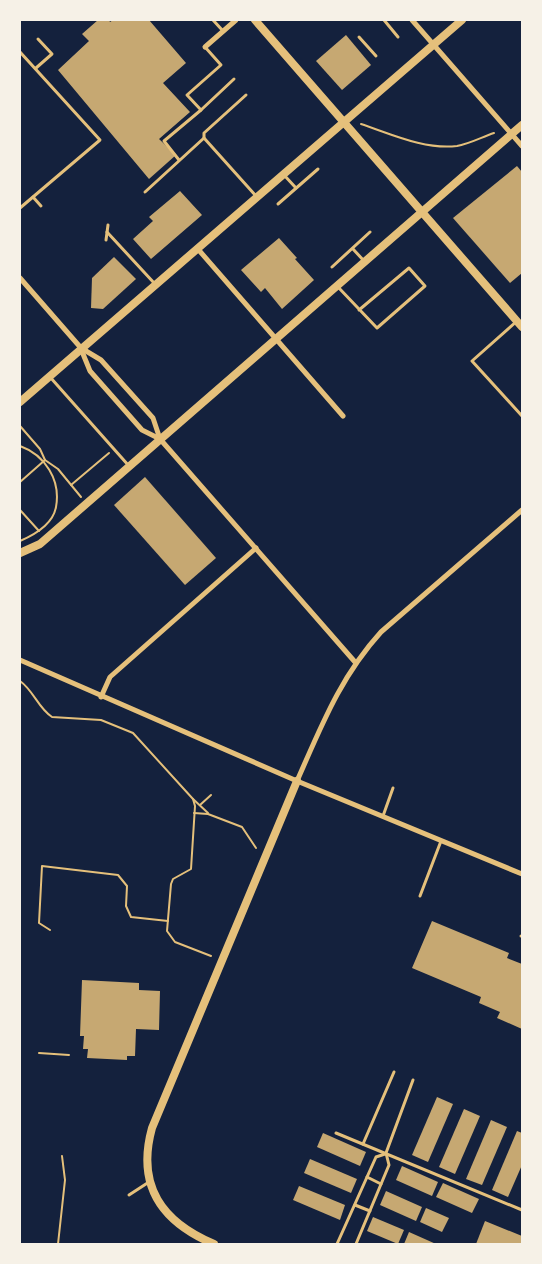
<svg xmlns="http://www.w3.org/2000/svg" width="542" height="1264" viewBox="0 0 542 1264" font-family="'Public Sans',sans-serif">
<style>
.building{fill:#c6a872}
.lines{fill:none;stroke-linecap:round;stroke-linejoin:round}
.path{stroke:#e5c07b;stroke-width:2}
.service{stroke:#e5c07b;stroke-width:3}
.minor{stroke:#e5c07b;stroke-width:5}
.tertiary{stroke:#e5c07b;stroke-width:8}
</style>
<rect width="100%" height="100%" fill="#14213d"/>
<g class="building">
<polygon points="98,20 109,20 110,22 113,20 149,20 186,63 163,83 190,112 159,139 176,155 149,179 58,70 89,41 82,34"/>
<polygon points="346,35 371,65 342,90 316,61"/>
<polygon points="517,166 522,172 522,273 510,283 453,218"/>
<polygon points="180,191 202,215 151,259 133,239 153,221 149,217"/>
<polygon points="279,238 297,258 295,259 314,280 282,309 265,288 261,292 241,270"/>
<polygon points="114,257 136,279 103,309 91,308 92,278"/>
<polygon points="145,477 216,558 185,585 114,505"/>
<polygon points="432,921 509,953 507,958 522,964 522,1029 497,1018 500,1012 479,1003 481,997 412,968"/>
<polygon points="82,980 139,983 139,990 160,991 159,1030 136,1029 135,1056 127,1056 127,1060 87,1058 88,1049 83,1049 84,1036 80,1036"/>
<polygon points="437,1097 453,1104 428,1162 412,1155"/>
<polygon points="464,1109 480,1116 455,1174 439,1167"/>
<polygon points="491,1120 507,1127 482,1185 466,1179"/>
<polygon points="517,1131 522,1133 522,1165 508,1197 492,1190"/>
<polygon points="323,1133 366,1152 360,1166 317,1147"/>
<polygon points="310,1159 357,1179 351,1193 304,1173"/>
<polygon points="402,1166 438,1182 432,1196 396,1180"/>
<polygon points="443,1183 479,1199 472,1213 436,1197"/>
<polygon points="299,1186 345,1205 340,1220 293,1200"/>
<polygon points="386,1191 422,1207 416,1221 380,1205"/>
<polygon points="426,1208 449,1218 442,1232 420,1222"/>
<polygon points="373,1217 404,1230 398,1244 367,1231"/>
<polygon points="485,1221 522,1236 522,1244 476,1244"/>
<polygon points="409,1232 436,1244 404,1244"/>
</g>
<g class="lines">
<g class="path">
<path d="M361,124c30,10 64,26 96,22 12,-2 25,-9 37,-13"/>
<polyline points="20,426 40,449 45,460 58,469 81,497"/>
<path d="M20,446c25,9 41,34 36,61 -3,17 -22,28 -36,34"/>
<polyline points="20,482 45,460"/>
<polyline points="71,485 109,453"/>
<polyline points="20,510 39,531"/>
<path d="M20,681c14,10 18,27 32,36l49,3 32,13 60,66 2,7 -4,63 -18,10 -2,5 -4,47 8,11 36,14"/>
<polyline points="193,799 208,813"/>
<polyline points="200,805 211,795"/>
<polyline points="194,813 208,814 242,827 256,848"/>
<polyline points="50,930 39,923 42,866 118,875 127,886 126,906 131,917 168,921"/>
<polyline points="39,1053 69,1055"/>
<polyline points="58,1244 65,1180 62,1156"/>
</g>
<g class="service">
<polyline points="213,20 223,31"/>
<polyline points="384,20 398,37"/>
<polyline points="359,37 376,56"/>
<polyline points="20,52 100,140 20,208"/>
<polyline points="36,68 52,54 38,39"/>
<polyline points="201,110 234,79"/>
<polyline points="204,138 256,196"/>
<polyline points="179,160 164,141 201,110 187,95 221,65 205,47"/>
<polyline points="284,175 296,188"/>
<polyline points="145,192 204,138 204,133 246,95"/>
<polyline points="33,197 41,206"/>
<polyline points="278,204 318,169"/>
<polyline points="107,232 155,284"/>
<polyline points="106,240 108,225"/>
<polyline points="353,249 365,262"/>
<polyline points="332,267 370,232"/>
<polyline points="338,287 377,328 425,286 409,268 359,310"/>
<polyline points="517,321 472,361 522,416"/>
<polyline points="50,377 129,466"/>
<polyline points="383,816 393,788"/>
<polyline points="420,896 441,841"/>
<polyline points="521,936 522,936"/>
<polyline points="336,1133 522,1210"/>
<polyline points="363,1144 394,1072"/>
<polyline points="367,1177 381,1184"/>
<polyline points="129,1195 149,1182"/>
<polyline points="355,1205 370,1211"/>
<polyline points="337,1244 376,1157 385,1154"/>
<polyline points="356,1244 389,1165 386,1153 413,1080"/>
</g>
<g class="minor">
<polyline points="412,20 522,146"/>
<polyline points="205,47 236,20"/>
<polyline points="197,248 343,416"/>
<polyline points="20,278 81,348 101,360 153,418 160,439 355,662"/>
<polyline points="81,349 90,371 142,430 160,439"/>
<polyline points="20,660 297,781 522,874"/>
<polyline points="101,697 110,677 256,548"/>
<path d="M297,781c24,-54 43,-104 84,-149l141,-122"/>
</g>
<g class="tertiary">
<polyline points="255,20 522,327"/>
<polyline points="20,402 462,20"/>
<polyline points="20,553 40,544 522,125"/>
<path d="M214,1244c-52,-22 -78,-58 -62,-116l145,-347"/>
</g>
</g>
<rect width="542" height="1264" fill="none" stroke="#f6f1e7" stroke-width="42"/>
</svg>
